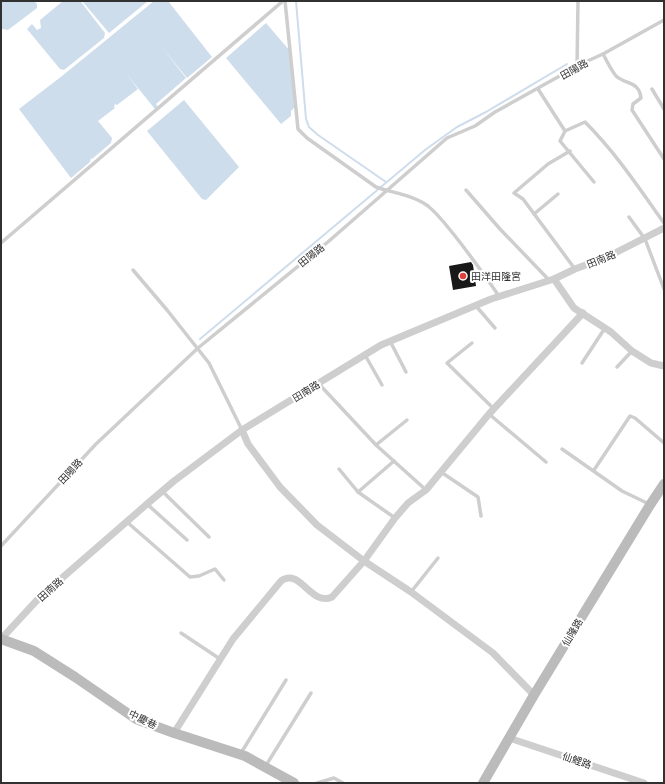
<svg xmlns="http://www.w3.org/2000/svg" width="665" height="784" viewBox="0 0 665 784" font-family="Barlow,'Noto Sans TC',sans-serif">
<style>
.water{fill:#ceddec}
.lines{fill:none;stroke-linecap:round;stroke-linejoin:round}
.stream{stroke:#ceddec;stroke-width:2}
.building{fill:#181818}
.lane{stroke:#cecece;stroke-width:3.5}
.street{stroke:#cecece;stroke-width:7}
.secondary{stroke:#bbb;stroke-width:10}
.poi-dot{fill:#df423c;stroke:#fff;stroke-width:1.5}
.labels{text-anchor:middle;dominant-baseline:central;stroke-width:4;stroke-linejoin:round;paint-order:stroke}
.street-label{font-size:10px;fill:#313131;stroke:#fff}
.poi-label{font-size:10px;fill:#313131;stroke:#fff;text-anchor:start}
</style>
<rect width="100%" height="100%" fill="#fff"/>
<g class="water">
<polygon points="1,1 34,1 37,4 37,8 8,30 2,29 1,28"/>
<polygon points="63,1 81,2 105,33 104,38 64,70 60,69 27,29 32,24 37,30 41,28 40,20"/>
<polygon points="82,1 148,1 109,33"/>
<polygon points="154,1 168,1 212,57 187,78 161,46 186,78 156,104 158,107 155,109 125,72 138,89 117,105 115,104 114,107 115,108 98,121 112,138 111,143 92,159 91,158 90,162 71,178 19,109 62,76"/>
<polygon points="266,23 290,51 295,107 291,111 291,116 281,124 226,58"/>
<polygon points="184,100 239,167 206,200 202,199 147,131"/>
</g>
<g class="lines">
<g class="stream">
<polyline points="296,1 306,119 309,127 318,135 386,182"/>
<polyline points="200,339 425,150 457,127 486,112 567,64"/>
</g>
</g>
<polygon class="building" points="471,262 473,265 476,286 453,290 449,266"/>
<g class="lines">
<g class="lane">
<path d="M285,1l13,128 9,9 69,49c17,6 37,8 52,19 10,8 19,20 27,30 16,20 30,40 44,60"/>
<path d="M603,54c4,7 8,16 13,22 10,9 23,5 25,22l-8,6 -1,6 32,49"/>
<polyline points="577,67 578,1"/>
<path d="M538,89l27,42 20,-9c31,31 54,66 79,101"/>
<polyline points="652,89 664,109"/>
<polyline points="565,131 560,141 594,182"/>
<polyline points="570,151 548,164 514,193 523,199 575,269"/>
<polyline points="466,190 500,229 549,280"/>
<polyline points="534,214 558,194"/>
<polyline points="629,217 645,239 664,289"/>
<polyline points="1,243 283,1"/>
<polyline points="133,270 167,310 209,363 242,430"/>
<polyline points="476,306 495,328"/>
<polyline points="390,341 406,372"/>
<polyline points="472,343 447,363 494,409"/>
<polyline points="365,355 382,385"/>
<polyline points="582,363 605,328"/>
<polyline points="617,367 632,351"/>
<polyline points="319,384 376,445 426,490"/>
<polyline points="489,414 546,462"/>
<polyline points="376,445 407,420"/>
<polyline points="562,449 622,491 649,504"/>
<polyline points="339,469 358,492 395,518"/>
<polyline points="594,470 630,416 635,418 664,443"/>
<polyline points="441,472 478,497 481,516"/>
<polyline points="162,491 209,537"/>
<polyline points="358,492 394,461"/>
<polyline points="147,504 187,540"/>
<polyline points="127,522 190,577 199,576 215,569 224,580"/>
<polyline points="1,546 96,444 198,348 329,241 447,138 475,126 495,112 583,63 603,54 664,20"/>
<polyline points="411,592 438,558"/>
<polyline points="181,633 220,659"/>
<polyline points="241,753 286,680"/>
<polyline points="265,767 311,693"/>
<polyline points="317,783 334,778 343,783"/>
</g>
<g class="street">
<polyline points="554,279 574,308 611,332 632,351 651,363 664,366"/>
<polyline points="242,430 248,444 280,487 317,525 364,561 411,592 493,653 534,695"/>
<polyline points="1,639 39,598 147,504 174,481 242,430 381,345 491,299 554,279 575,269 607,257 664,228"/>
<path d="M174,733l59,-94 48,-58c19,-14 30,26 51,16l32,-36 31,-43 13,-15 18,-13 63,-76 94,-101"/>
<polyline points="509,738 644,783"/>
</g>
<g class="secondary">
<polyline points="1,639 34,651 75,677 136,719 174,733 245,756 294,783"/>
<polyline points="483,783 534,695 650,505 664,484"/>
</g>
</g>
<circle class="poi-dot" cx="463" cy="276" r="4"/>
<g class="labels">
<g class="street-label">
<text transform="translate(574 69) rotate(-29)">田陽路</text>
<text transform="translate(311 255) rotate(-39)">田陽路</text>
<text transform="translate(601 259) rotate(-22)">田南路</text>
<text transform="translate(306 391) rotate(-31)">田南路</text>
<text transform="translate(70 471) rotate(-47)">田陽路</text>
<text transform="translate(50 589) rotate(-42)">田南路</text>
<text transform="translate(572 632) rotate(-59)">仙隆路</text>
<text transform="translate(143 719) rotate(26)">中慶巷</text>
<text transform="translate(577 760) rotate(19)">仙鯉路</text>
</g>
<g class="poi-label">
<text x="471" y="276">田洋田隆宮</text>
</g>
</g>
<rect width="665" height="784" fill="none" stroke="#313131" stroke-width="4"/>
</svg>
